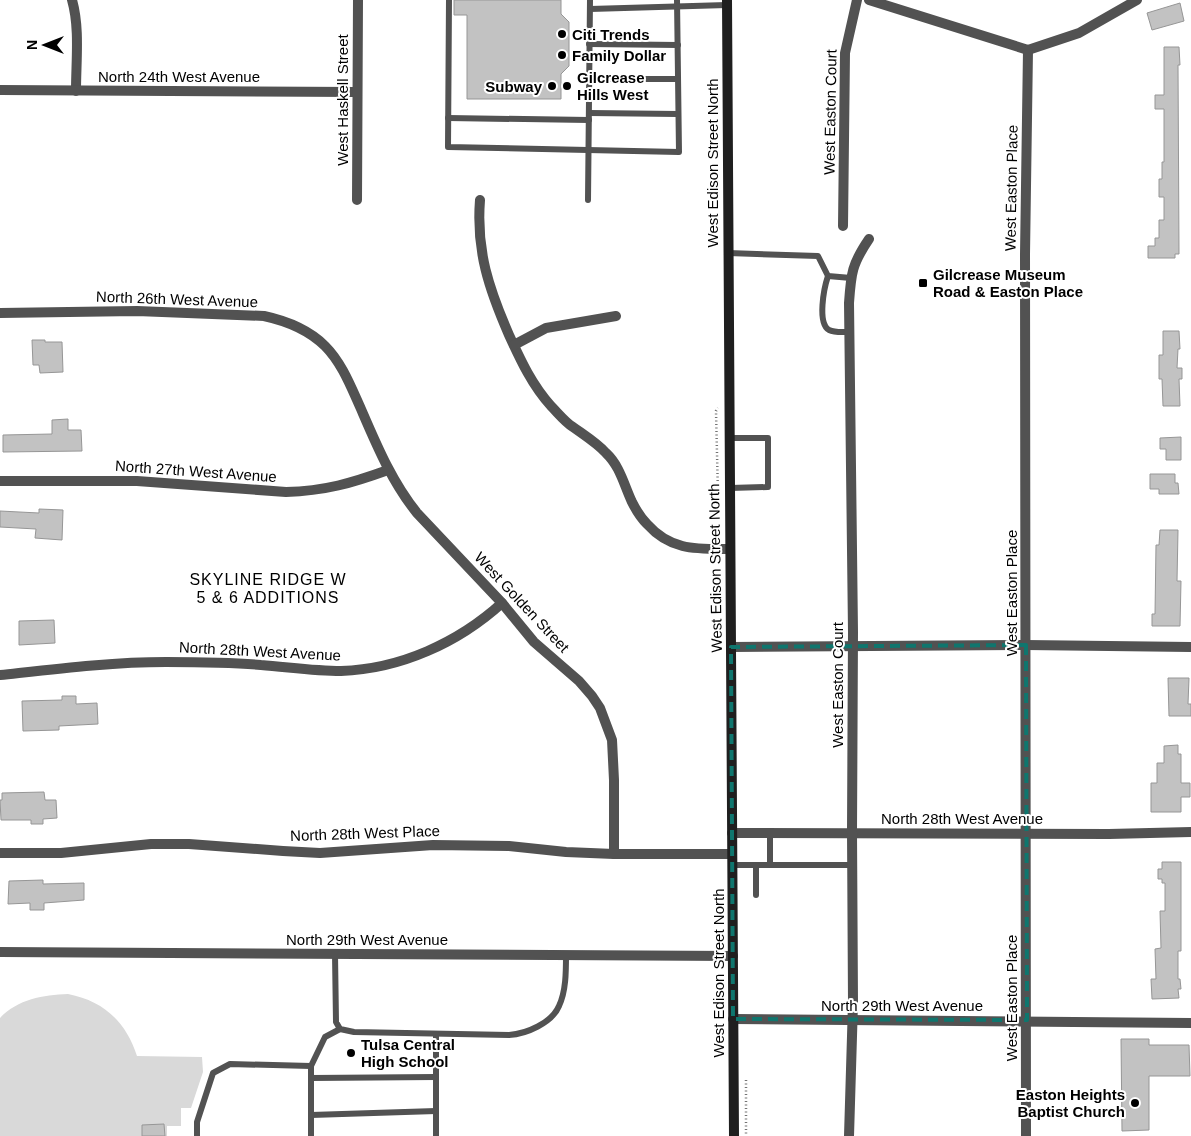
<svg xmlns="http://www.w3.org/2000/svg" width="1191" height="1136" viewBox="0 0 1191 1136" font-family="Arial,sans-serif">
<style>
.green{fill:#d9d9d9}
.building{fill:#c2c2c2;stroke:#969696}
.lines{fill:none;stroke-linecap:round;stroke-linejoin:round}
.path{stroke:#747474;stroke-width:2.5;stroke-dasharray:1 2.5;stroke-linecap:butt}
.service{stroke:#525252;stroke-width:6}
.minor{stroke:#525252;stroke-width:10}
.secondary{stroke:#1f1f1f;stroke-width:10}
.marked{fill:none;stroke:#0f766e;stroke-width:4;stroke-dasharray:10 6;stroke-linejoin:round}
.poi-dot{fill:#000;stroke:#fff;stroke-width:2}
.labels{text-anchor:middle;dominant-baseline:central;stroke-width:4;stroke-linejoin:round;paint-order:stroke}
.poi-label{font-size:15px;font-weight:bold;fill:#000;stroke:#fff;text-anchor:start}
.street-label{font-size:15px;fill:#000;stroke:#fff}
.neighbourhood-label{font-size:16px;letter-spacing:1px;fill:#000;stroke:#fff}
</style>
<rect width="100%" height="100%" fill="#fff"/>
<path class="green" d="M68,994c36,7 58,28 69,62l65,1 1,15 -12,36h-10v18h-14v10h-167v-118c18,-19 43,-23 68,-24z"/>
<g class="building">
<polygon points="454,0 561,0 561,14 569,22 569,66 561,74 561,99 467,99 467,15 454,15"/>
<polygon points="1180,3 1184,21 1152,30 1147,13"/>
<polygon points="1164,47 1179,47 1180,65 1178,65 1179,254 1175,254 1175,258 1148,258 1148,246 1155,246 1155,238 1159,238 1159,220 1164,220 1164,197 1159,197 1159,179 1162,179 1162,162 1164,162 1164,109 1155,109 1155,95 1164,95"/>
<polygon points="1163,331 1179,331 1180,349 1178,349 1177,368 1182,368 1182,379 1179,379 1180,406 1163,406 1162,379 1159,379 1159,355 1163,355"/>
<polygon points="32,340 45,340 45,342 62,342 63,372 40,373 39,365 33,365"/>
<polygon points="68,419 68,430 81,430 82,451 3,452 3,435 52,434 52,420"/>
<polygon points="1181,437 1181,460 1166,460 1166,449 1160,449 1160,438"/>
<polygon points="1150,474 1175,474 1175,483 1178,483 1179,494 1159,494 1159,489 1150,489"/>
<polygon points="39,509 63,510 62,540 35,538 36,529 0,527 0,511 39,513"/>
<polygon points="1160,530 1178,530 1177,581 1181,581 1180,626 1152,626 1152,614 1155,614 1156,545 1159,545"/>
<polygon points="54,620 55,643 19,645 19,621"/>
<polygon points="1168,678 1189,678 1188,704 1191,704 1191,716 1169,716"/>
<polygon points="62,696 76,696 76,704 97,703 98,724 59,726 59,730 23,731 22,701 62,700"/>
<polygon points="1178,745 1178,754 1181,754 1181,783 1190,783 1190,797 1181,797 1181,812 1151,812 1151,783 1157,783 1157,763 1164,763 1164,746"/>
<polygon points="44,792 45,800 56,800 57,818 43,819 43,824 31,824 31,820 1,820 0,800 2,800 2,793"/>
<polygon points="1162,862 1181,862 1181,951 1178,951 1178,979 1180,979 1181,989 1178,989 1179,998 1152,999 1151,979 1156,979 1155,949 1161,948 1160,911 1165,911 1165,883 1162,883 1162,879 1158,879 1158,869 1162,869"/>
<polygon points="43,880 43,884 84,883 84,900 44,903 44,910 30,910 30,903 8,904 9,881"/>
<polygon points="1121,1039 1149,1039 1149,1045 1189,1045 1190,1076 1149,1076 1149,1130 1122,1131"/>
<polygon points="164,1124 165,1136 142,1136 142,1125"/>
</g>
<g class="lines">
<g class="path">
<polyline points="718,495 716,411 718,408"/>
<polyline points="746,1080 746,1136"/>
</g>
<g class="service">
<polyline points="449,0 448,147 679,152 677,0"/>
<polyline points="590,9 727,5"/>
<polyline points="589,44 678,45"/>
<polyline points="589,79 678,79"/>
<polyline points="589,113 678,114"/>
<polyline points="448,118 589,120"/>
<polyline points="588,200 590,0"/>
<polyline points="728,253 818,256 828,276 851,278"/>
<path d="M828,276c-4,12 -11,47 1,54 6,3 14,2 20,2"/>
<polyline points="729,438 768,438 768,487 730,488"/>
<polyline points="770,832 770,865"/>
<polyline points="732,865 852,865"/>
<polyline points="756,865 756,895"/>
<path d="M335,954l1,68 4,7 14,3 155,3c17,-1 43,-12 50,-29 7,-15 7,-34 7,-51"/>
<polyline points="436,1034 436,1136"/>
<polyline points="311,1078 436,1077"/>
<polyline points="311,1115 436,1111"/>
<polyline points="197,1136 197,1122 213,1073 230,1064 311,1066"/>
<polyline points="311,1136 311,1066 325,1037 340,1029"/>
</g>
<g class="minor">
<path d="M72,0c8,28 4,61 4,91"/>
<polyline points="869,0 1028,50 1079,33 1137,0"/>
<polyline points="0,90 357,92"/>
<polyline points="357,200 358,0"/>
<path d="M480,200c-4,51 9,89 29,135 12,26 23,50 42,71 7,7 14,16 22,21 11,8 24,16 33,26 14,13 18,32 26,49 4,8 9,16 15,22 24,27 50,25 83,25"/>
<polyline points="843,226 845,53 857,0"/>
<path d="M0,313l137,-2 127,5c23,5 44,13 61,30 17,17 26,41 36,63 16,37 31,73 56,104l85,90 32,39 45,39 13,15 8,12 12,32 2,40v74"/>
<polyline points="514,345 546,328 616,316"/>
<path d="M0,481h137l149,11c39,-1 66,-9 102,-22"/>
<polyline points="731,647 1026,645 1191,647"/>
<path d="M0,675c55,-6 111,-13 166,-13 32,0 64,0 95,3 27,2 53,6 80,6 59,-2 117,-28 161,-68"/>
<polyline points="732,833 1109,834 1191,832"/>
<polyline points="0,853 61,853 151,844 189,844 283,851 320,853 433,845 509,846 566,852 614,854 732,854"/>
<polyline points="0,952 733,956"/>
<polyline points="733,1019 1191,1023"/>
<path d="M849,1136l4,-133 -1,-171 1,-200 -4,-329c2,-30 3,-39 20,-64"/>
<polyline points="1026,1136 1025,254 1028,50"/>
</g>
<polyline class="secondary" points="727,0 734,1136"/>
</g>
<path class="marked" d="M1026,645l1,375 -294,-1 -2,-372z"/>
<g class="poi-dot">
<circle cx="562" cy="34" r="5"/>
<circle cx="562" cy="55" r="5"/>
<circle cx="552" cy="86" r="5"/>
<circle cx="567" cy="86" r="5"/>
<rect x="918" y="278" width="10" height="10" rx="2.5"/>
<circle cx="351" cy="1053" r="5"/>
<circle cx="1135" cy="1103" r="5"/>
</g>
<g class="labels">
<g class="poi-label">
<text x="572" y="34">Citi Trends</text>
<text x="572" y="55">Family Dollar</text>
<text x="577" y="77">Gilcrease<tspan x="577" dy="17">Hills West</tspan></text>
<text x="542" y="86" text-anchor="end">Subway</text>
<text x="933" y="274">Gilcrease Museum<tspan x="933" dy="17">Road &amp; Easton Place</tspan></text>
<text x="361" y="1044">Tulsa Central<tspan x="361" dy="17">High School</tspan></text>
<text x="1125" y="1094" text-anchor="end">Easton Heights<tspan x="1125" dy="17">Baptist Church</tspan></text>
</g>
<g class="street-label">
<text x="179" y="76">North 24th West Avenue</text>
<text transform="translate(342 100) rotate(-90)">West Haskell Street</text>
<text transform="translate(830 112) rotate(-89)">West Easton Court</text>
<text transform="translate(712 163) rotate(-90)">West Edison Street North</text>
<text transform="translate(1011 188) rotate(-89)">West Easton Place</text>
<text transform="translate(177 299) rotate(2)">North 26th West Avenue</text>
<text transform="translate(196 471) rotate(4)">North 27th West Avenue</text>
<text transform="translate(715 568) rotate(-91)">West Edison Street North</text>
<text transform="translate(1011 593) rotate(-90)">West Easton Place</text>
<text transform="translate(522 602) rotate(47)">West Golden Street</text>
<text transform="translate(260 651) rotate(3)">North 28th West Avenue</text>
<text transform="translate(837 685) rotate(-90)">West Easton Court</text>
<text x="962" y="818">North 28th West Avenue</text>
<text transform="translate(365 833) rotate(-2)">North 28th West Place</text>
<text x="367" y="939">North 29th West Avenue</text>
<text transform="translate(718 973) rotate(-90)">West Edison Street North</text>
<text transform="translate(1011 998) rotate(-90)">West Easton Place</text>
<text x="902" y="1005">North 29th West Avenue</text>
</g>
<g class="neighbourhood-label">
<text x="268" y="579">SKYLINE RIDGE W<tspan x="268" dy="18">5 &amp; 6 ADDITIONS</tspan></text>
</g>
</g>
<g transform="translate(45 45) rotate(270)" stroke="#ffffff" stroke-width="4" paint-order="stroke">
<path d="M0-4L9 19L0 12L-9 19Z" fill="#000000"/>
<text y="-8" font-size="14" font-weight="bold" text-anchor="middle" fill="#000000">N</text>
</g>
</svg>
